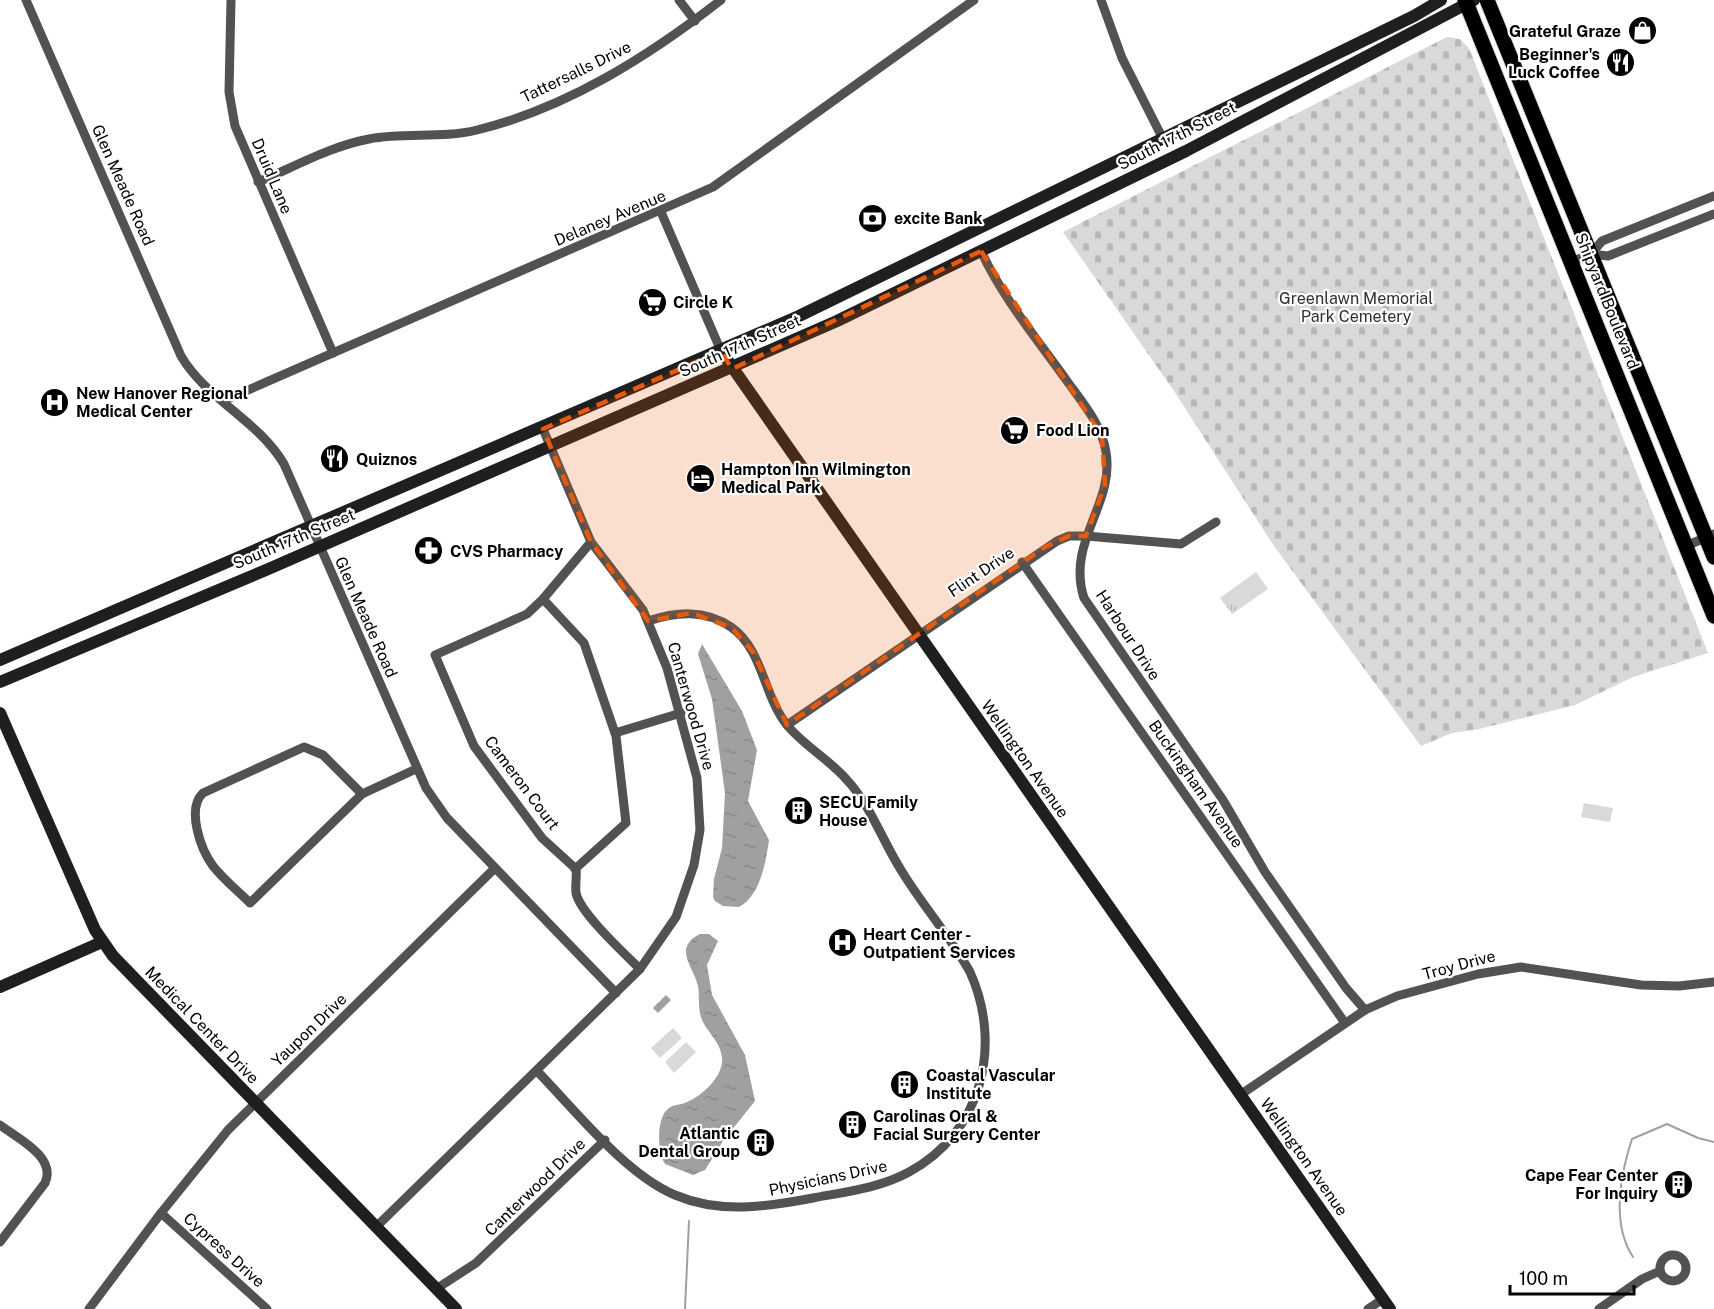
<svg xmlns="http://www.w3.org/2000/svg" width="1714" height="1309" viewBox="0 0 1714 1309" font-family="'Public Sans',sans-serif">
<style>
.grass{fill:url(#grass-tufts)}
.cemetery{fill:url(#cemetery-stones)}
.pitch{fill:#d9d9d9}
.water{fill:url(#water-ripples)}
.lines{fill:none;stroke-linecap:round;stroke-linejoin:round}
.stream{stroke:#a0a0a0;stroke-width:2}
.primary-casing{stroke:#dbdbdb;stroke-width:17}
.street{stroke:#525252;stroke-width:9}
.secondary{stroke:#1f1f1f;stroke-width:12}
.primary{stroke:#000;stroke-width:15}
.marked{fill:#e8590c;fill-opacity:0.2;stroke:#e8590c;stroke-width:4.5;stroke-dasharray:12 8;stroke-linejoin:round}
.labels{text-anchor:middle;dominant-baseline:central;stroke-width:4.5;stroke-linejoin:round;paint-order:stroke}
.poi-label{font-size:16px;font-weight:bold;fill:#000;stroke:#fff;text-anchor:start}
.street-label{font-size:16px;fill:#000;stroke:#fff}
.park-label{font-size:16px;fill:#303030;stroke:#fff}
</style>
<defs>
<pattern id="grass-tufts" width="24" height="20" patternUnits="userSpaceOnUse" patternTransform="scale(1.5)"><rect width="24" height="20" fill="#d9d9d9"/><path d="M3 7l-1-3M5 7V3M7 7l1-3M15 17l-1-3M17 17v-4M19 17l1-3" fill="none" stroke="#b8b8b8"/></pattern>
<pattern id="cemetery-stones" width="16" height="16" patternUnits="userSpaceOnUse" patternTransform="scale(1.5)"><rect width="16" height="16" fill="#d9d9d9"/><path d="M2 7V4a2 2 0 0 1 4 0v3zM10 15v-3a2 2 0 0 1 4 0v3z" fill="#b8b8b8"/></pattern>
<pattern id="water-ripples" width="26" height="14" patternUnits="userSpaceOnUse" patternTransform="scale(1.5)"><rect width="26" height="14" fill="#a0a0a0"/><path d="M2 4q2-2 4 0t4 0M15 11q2-2 4 0t4 0" fill="none" stroke="#888"/></pattern>
</defs>
<rect width="100%" height="100%" fill="#fff"/>
<polygon class="grass" points="1256,572 1268,589 1232,614 1220,598"/>
<polygon class="cemetery" points="1447,37 1460,39 1469,48 1708,653 1633,677 1575,705 1479,729 1452,733 1421,746 1274,546 1174,391 1063,232"/>
<g class="pitch">
<polygon points="1252,578 1260,590 1236,607 1227,595"/>
<polygon points="1584,803 1613,808 1610,822 1581,817"/>
<polygon points="673,1028 682,1038 660,1058 651,1048"/>
<polygon points="686,1042 696,1052 674,1073 665,1062"/>
</g>
<g class="water">
<path d="M702,644l40,67 15,39 -9,51 21,39c-3,22 -9,56 -30,67l-16,-1 -8,-5 -2,-4 1,-18 8,-31 3,-55 -13,-94 -14,-45z"/>
<path d="M700,934h9l9,7 -11,24 5,30 33,60 10,46 -32,40 -18,29 -12,5 -28,-11c-8,-13 -9,-47 4,-56 5,-4 12,-3 18,-6 15,-6 37,-26 35,-44 -1,-15 -13,-24 -19,-36 -6,-12 -3,-24 -5,-36 -4,-19 -26,-38 2,-52z"/>
<polygon points="666,995 671,1000 658,1013 653,1008"/>
</g>
<g class="lines">
<g class="stream">
<path d="M1633,1257c-22,-34 -13,-81 -1,-118l35,-15 31,14 16,4"/>
<polyline points="685,1309 689,1221"/>
</g>
<defs>
<g id="primary">
<polyline points="1465,0 1714,616"/>
<polyline points="1487,0 1714,557"/>
</g>
</defs>
<use href="#primary" class="primary-casing"/>
<g class="street">
<path d="M26,0l155,356c26,44 77,64 103,108l142,324 21,30 169,175"/>
<polyline points="231,0 229,92 235,126 333,353"/>
<polyline points="679,0 695,21"/>
<polyline points="1101,0 1122,58 1163,139"/>
<path d="M258,182c36,-15 73,-36 111,-43 36,-7 73,0 108,-9 90,-22 172,-74 244,-130"/>
<polyline points="661,212 721,351"/>
<path d="M981,251c21,46 56,88 86,130 15,21 35,44 39,71 9,52 -40,90 -22,146l139,202 42,72 81,116 19,22"/>
<polyline points="1591,254 1608,256 1714,214"/>
<polyline points="1571,262 1591,254 1602,241 1714,196"/>
<polyline points="223,401 713,187 974,0"/>
<path d="M591,542l-48,57 -16,15 -92,41 39,91 68,92 34,31c1,8 -1,16 0,24 4,20 49,61 64,76"/>
<polyline points="1686,546 1714,534"/>
<polyline points="1022,562 1345,1023"/>
<polyline points="543,599 584,643 616,736 626,823 575,869"/>
<polyline points="787,725 1057,541 1069,536 1086,536 1181,544 1216,522"/>
<polyline points="615,733 681,713"/>
<path d="M362,794l-39,-39 -19,-8 -101,46c-17,16 -2,57 10,73 11,14 25,25 37,37l112,-109 54,-25"/>
<path d="M537,1071c38,39 88,103 138,124 45,19 91,12 138,3 32,-6 67,-10 96,-26 73,-39 94,-127 61,-200 -20,-36 -48,-67 -69,-102 -19,-30 -30,-64 -54,-90 -18,-21 -43,-34 -60,-55 -24,-30 -24,-76 -56,-98 -26,-18 -55,-15 -83,-6"/>
<polyline points="1240,1095 1365,1010 1397,996 1478,974 1521,967 1641,985 1679,986 1714,982"/>
<path d="M0,1125c17,13 57,32 45,58l-45,59"/>
<polyline points="161,1213 267,1309"/>
<polyline points="376,1227 640,969 676,917 694,865 700,830 697,778 667,668 643,610 591,542 543,429"/>
<circle cx="1673" cy="1268" r="13"/>
<polyline points="436,1289 476,1263 605,1140"/>
<polyline points="89,1309 161,1213 228,1130 495,868"/>
<polyline points="1368,1309 1383,1299"/>
<polyline points="1599,1309 1642,1279 1660,1271"/>
</g>
<g class="secondary">
<polyline points="721,351 1390,1309"/>
<polyline points="0,660 799,316 1414,16 1441,0"/>
<polyline points="0,682 266,570 837,321 1186,151 1474,0"/>
<polyline points="0,713 95,930 113,956 456,1309"/>
<polyline points="0,987 102,942"/>
</g>
<use href="#primary" class="primary"/>
</g>
<path class="marked" d="M981,251l121,185 3,49 -19,51h-17l-24,11 -258,178 -34,-73 -21,-24 -40,-15 -44,8 -57,-79 -48,-113 178,-78 11,18z"/>
<defs>
<symbol id="shop-disc" viewBox="-11 -11 22 22"><circle r="9.5" fill="#000" stroke="#fff"/><path d="M-5-2.5h2.3a2.7 3.5 0 0 1 5.4 0H5L5.5 6h-11ZM-1.5-2.5h3a1.5 2.3 0 0 0-3 0Z" fill="#fff"/></symbol>
<symbol id="restaurant-disc" viewBox="-11 -11 22 22"><circle r="9.5" fill="#000" stroke="#fff"/><path d="M-5-6h1v4h1v-4h1v4h1v-4h1v5L-1.5 .5V6h-2V.5L-5-1ZM5-6V6H3V1.5H1.5Q1.5-4 5-6Z" fill="#fff"/></symbol>
<symbol id="bank-disc" viewBox="-11 -11 22 22"><circle r="9.5" fill="#000" stroke="#fff"/><path d="M-6-4H6V4H-6ZM0-2.3a2.3 2.3 0 1 0 0 4.6a2.3 2.3 0 1 0 0-4.6Z" fill="#fff"/></symbol>
<symbol id="supermarket-disc" viewBox="-11 -11 22 22"><circle r="9.5" fill="#000" stroke="#fff"/><path d="M-6-5.5h2.5l.6 2H6L4.5 2H-2.5L-4.4-4H-6ZM-1.5 3.2a1.3 1.3 0 1 0 .1 0ZM3 3.2a1.3 1.3 0 1 0 .1 0Z" fill="#fff"/></symbol>
<symbol id="hospital-disc" viewBox="-11 -11 22 22"><circle r="9.5" fill="#000" stroke="#fff"/><path d="M-5-5h3v3.5h4V-5h3V5h-3V1.5h-4V5h-3Z" fill="#fff"/></symbol>
<symbol id="hotel-disc" viewBox="-11 -11 22 22"><circle r="9.5" fill="#000" stroke="#fff"/><path d="M-6-4.5h1.5V1H6V5H4.5V3h-9V5H-6ZM-4 0a1.8 1.8 0 1 1 3.6 0ZM.5 0V-2.5h3Q6-2.5 6 0Z" fill="#fff"/></symbol>
<symbol id="pharmacy-disc" viewBox="-11 -11 22 22"><circle r="9.5" fill="#000" stroke="#fff"/><path d="M-2-6h4v4h4v4h-4v4h-4v-4h-4v-4h4Z" fill="#fff"/></symbol>
<symbol id="building-disc" viewBox="-11 -11 22 22"><circle r="9.5" fill="#000" stroke="#fff"/><path d="M-4-6H4V6H1V3H-1V6H-4ZM-2.5-4.3h1.7v1.8h-1.7ZM.8-4.3h1.7v1.8H.8ZM-2.5-1h1.7V.8h-1.7ZM.8-1h1.7V.8H.8Z" fill="#fff"/></symbol>
</defs>
<g fill-rule="evenodd">
<use href="#shop-disc" x="1626" y="14" width="33" height="33"/>
<use href="#restaurant-disc" x="1604" y="46" width="33" height="33"/>
<use href="#bank-disc" x="856" y="202" width="33" height="33"/>
<use href="#supermarket-disc" x="636" y="286" width="33" height="33"/>
<use href="#hospital-disc" x="38" y="386" width="33" height="33"/>
<use href="#supermarket-disc" x="998" y="414" width="33" height="33"/>
<use href="#restaurant-disc" x="318" y="442" width="33" height="33"/>
<use href="#hotel-disc" x="684" y="462" width="33" height="33"/>
<use href="#pharmacy-disc" x="412" y="534" width="33" height="33"/>
<use href="#building-disc" x="782" y="794" width="33" height="33"/>
<use href="#hospital-disc" x="826" y="926" width="33" height="33"/>
<use href="#building-disc" x="888" y="1068" width="33" height="33"/>
<use href="#building-disc" x="836" y="1108" width="33" height="33"/>
<use href="#building-disc" x="744" y="1126" width="33" height="33"/>
<use href="#building-disc" x="1662" y="1168" width="33" height="33"/>
</g>
<g class="labels">
<g class="poi-label">
<text x="1621" y="31" text-anchor="end">Grateful Graze</text>
<text x="1600" y="54" text-anchor="end">Beginner's<tspan x="1600" dy="18">Luck Coffee</tspan></text>
<text x="894" y="218">excite Bank</text>
<text x="673" y="302">Circle K</text>
<text x="76" y="393">New Hanover Regional<tspan x="76" dy="18">Medical Center</tspan></text>
<text x="1036" y="430">Food Lion</text>
<text x="356" y="459">Quiznos</text>
<text x="721" y="469">Hampton Inn Wilmington<tspan x="721" dy="18">Medical Park</tspan></text>
<text x="450" y="551">CVS Pharmacy</text>
<text x="819" y="802">SECU Family<tspan x="819" dy="18">House</tspan></text>
<text x="863" y="934">Heart Center -<tspan x="863" dy="18">Outpatient Services</tspan></text>
<text x="926" y="1075">Coastal Vascular<tspan x="926" dy="18">Institute</tspan></text>
<text x="873" y="1116">Carolinas Oral &amp;<tspan x="873" dy="18">Facial Surgery Center</tspan></text>
<text x="740" y="1133" text-anchor="end">Atlantic<tspan x="740" dy="18">Dental Group</tspan></text>
<text x="1658" y="1175" text-anchor="end">Cape Fear Center<tspan x="1658" dy="18">For Inquiry</tspan></text>
</g>
<g class="street-label">
<text transform="translate(576 72) rotate(-26)">Tattersalls Drive</text>
<text transform="translate(1177 136) rotate(-27)">South 17th Street</text>
<text transform="translate(272 176) rotate(67)">Druid Lane</text>
<text transform="translate(123 185) rotate(66)">Glen Meade Road</text>
<text transform="translate(610 218) rotate(-23)">Delaney Avenue</text>
<text transform="translate(1607 301) rotate(68)">Shipyard Boulevard</text>
<text transform="translate(740 346) rotate(-24)">South 17th Street</text>
<text transform="translate(294 539) rotate(-23)">South 17th Street</text>
<text transform="translate(981 572) rotate(-34)">Flint Drive</text>
<text transform="translate(366 617) rotate(66)">Glen Meade Road</text>
<text transform="translate(1128 635) rotate(57)">Harbour Drive</text>
<text transform="translate(691 706) rotate(74)">Canterwood Drive</text>
<text transform="translate(1025 759) rotate(55)">Wellington Avenue</text>
<text transform="translate(522 783) rotate(53)">Cameron Court</text>
<text transform="translate(1196 784) rotate(55)">Buckingham Avenue</text>
<text transform="translate(1459 965) rotate(-15)">Troy Drive</text>
<text transform="translate(202 1025) rotate(46)">Medical Center Drive</text>
<text transform="translate(309 1030) rotate(-44)">Yaupon Drive</text>
<text transform="translate(1304 1157) rotate(55)">Wellington Avenue</text>
<text transform="translate(828 1178) rotate(-12)">Physicians Drive</text>
<text transform="translate(535 1187) rotate(-44)">Canterwood Drive</text>
<text transform="translate(224 1250) rotate(42)">Cypress Drive</text>
</g>
<g class="park-label">
<text x="1356" y="298">Greenlawn Memorial<tspan x="1356" dy="18">Park Cemetery</tspan></text>
</g>
</g>
<path d="M1510 1285v9h124v-9" fill="none" stroke="#000000" stroke-width="3"/>
<text x="1519" y="1285" font-size="18" fill="#000000" stroke="#ffffff" stroke-width="4.5" paint-order="stroke">100 m</text>
</svg>
